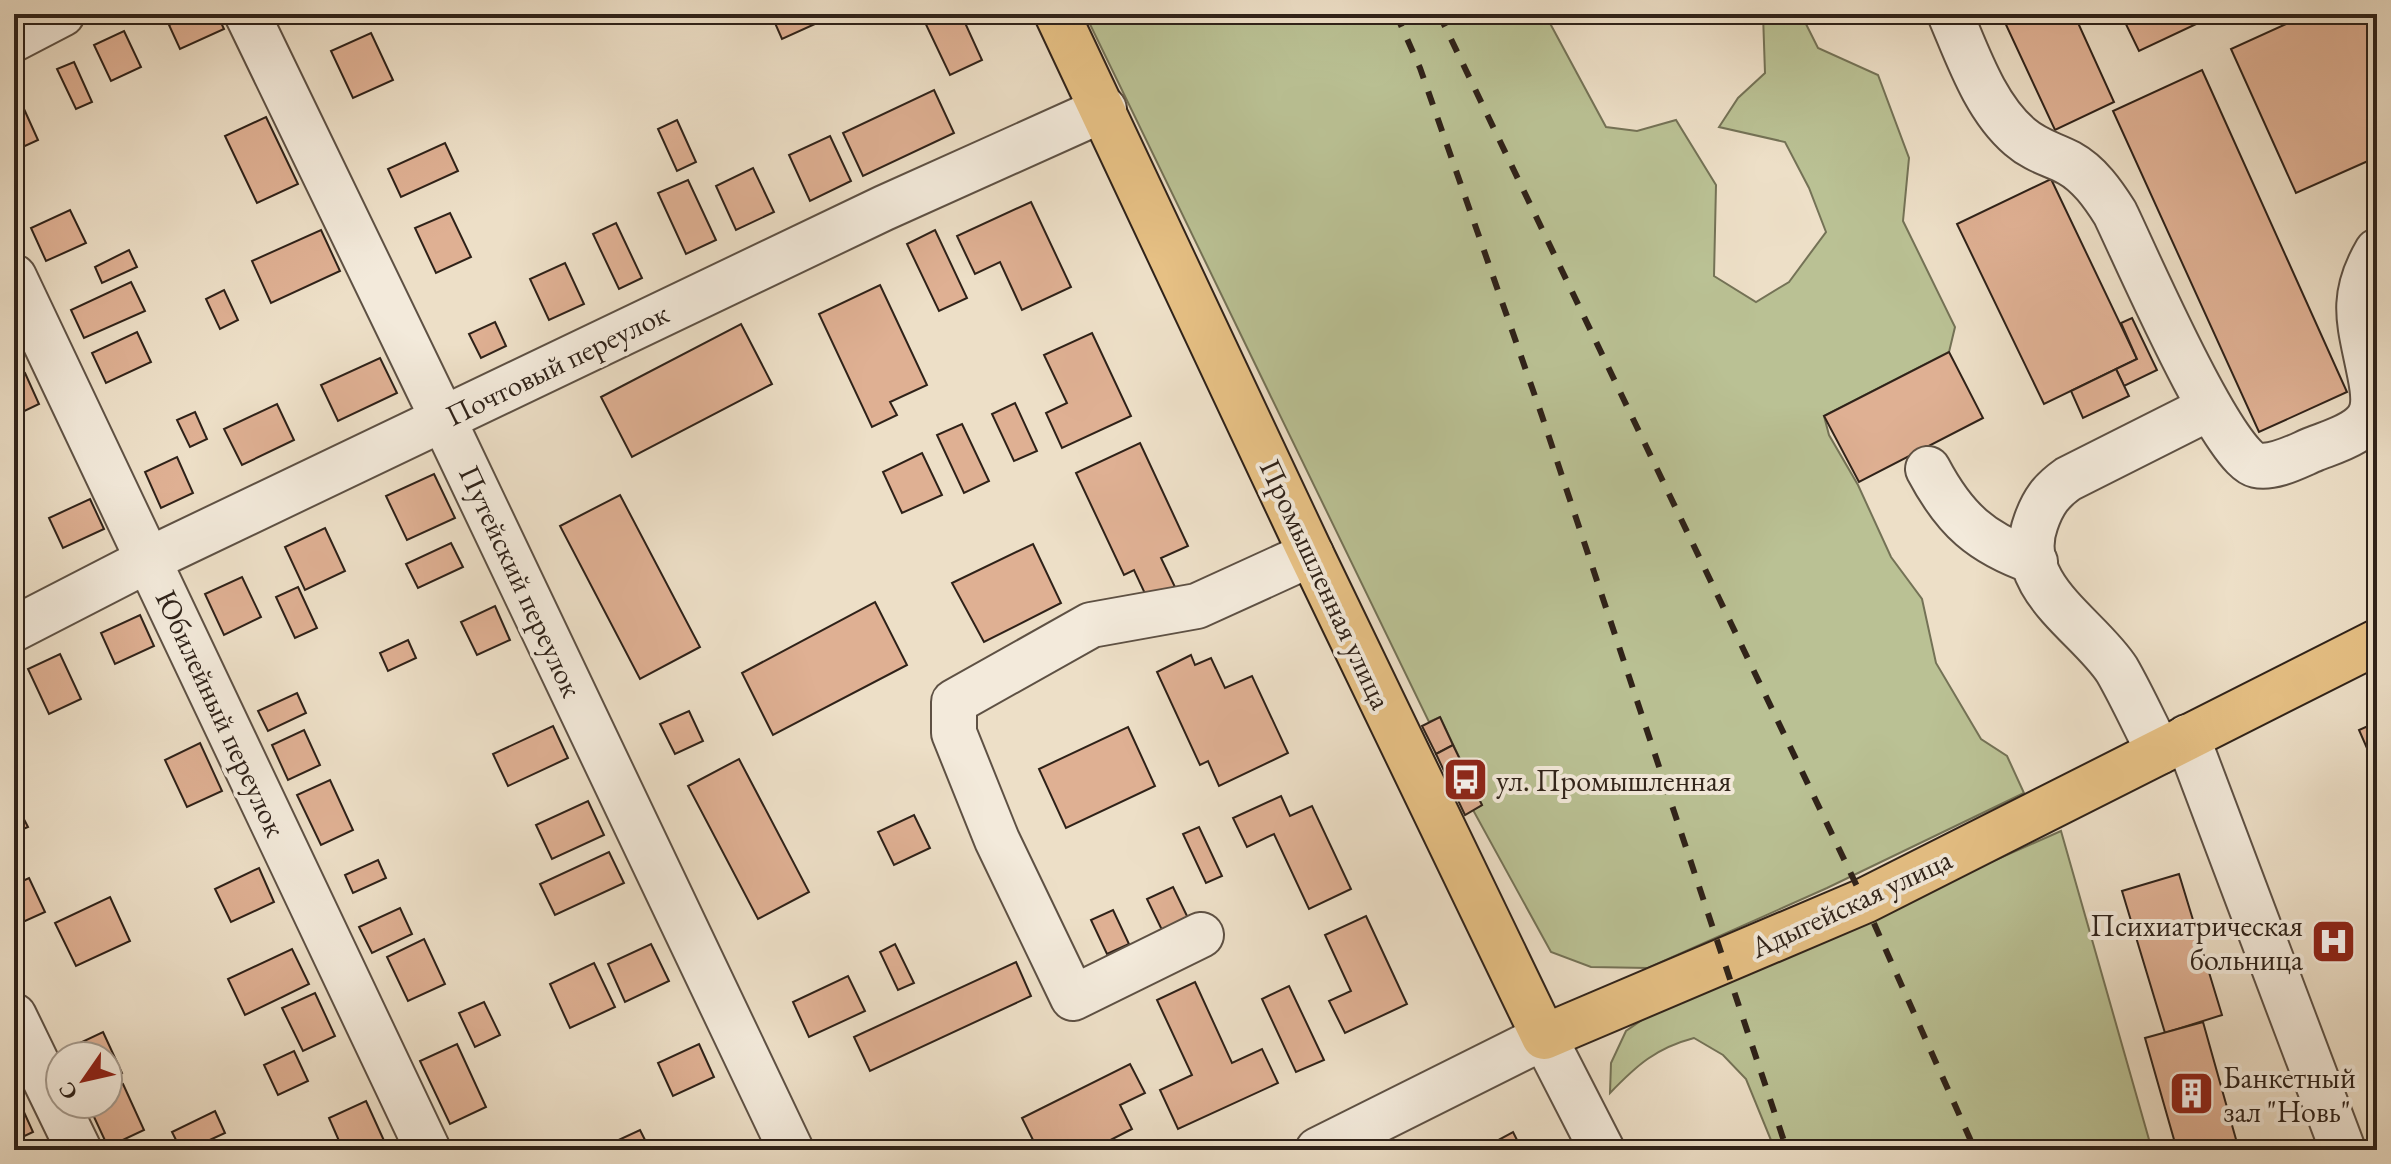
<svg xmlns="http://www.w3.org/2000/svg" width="2391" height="1164" viewBox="0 0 2391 1164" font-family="'EB Garamond',serif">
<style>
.green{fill:#bac194;stroke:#747256;stroke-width:2}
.building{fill:#dfb093;stroke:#2f2219;stroke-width:2}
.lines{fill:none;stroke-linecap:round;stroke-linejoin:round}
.minor-casing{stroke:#5e5144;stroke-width:48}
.major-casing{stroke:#2f2219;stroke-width:48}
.minor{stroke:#f3eadb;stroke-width:44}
.major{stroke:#e6c084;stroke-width:44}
.rail{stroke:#2f2219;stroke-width:6;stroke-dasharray:14 14;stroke-linecap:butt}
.labels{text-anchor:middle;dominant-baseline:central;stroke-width:8;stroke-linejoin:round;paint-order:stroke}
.street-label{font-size:30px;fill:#2f2219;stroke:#f3eadb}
.poi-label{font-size:30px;fill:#2f2219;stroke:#f3eadb;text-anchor:start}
</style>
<rect width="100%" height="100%" fill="#eddfc7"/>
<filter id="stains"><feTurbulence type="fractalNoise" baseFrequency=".0025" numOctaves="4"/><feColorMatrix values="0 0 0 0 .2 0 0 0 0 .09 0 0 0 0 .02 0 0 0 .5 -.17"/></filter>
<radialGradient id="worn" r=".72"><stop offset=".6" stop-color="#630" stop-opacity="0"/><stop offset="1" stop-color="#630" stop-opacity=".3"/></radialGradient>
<g class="green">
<polygon points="1085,14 1545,14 1606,127 1637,131 1676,120 1716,185 1714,276 1756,302 1789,282 1826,232 1809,188 1785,142 1719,127 1738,98 1765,73 1763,14 1801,14 1818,48 1878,75 1909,158 1903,221 1955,327 1949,352 1824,416 1829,435 1858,485 1891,557 1922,599 1936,663 1981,739 2007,756 2024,793 1827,888 1648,968 1591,967 1551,952 1473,810 1482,805 1440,717 1429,722"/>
<path d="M2061,831l91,319h-377l-29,-71 -23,-24 -29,-17c-38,10 -57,27 -84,55l1,-30 15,-32 29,-20z"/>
</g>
<g class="building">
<polygon points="192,14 217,14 224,29 180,49 169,25"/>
<polygon points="771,14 810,14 815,24 782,39"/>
<polygon points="921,14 961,14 982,60 950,75"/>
<polygon points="2001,14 2074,14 2114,102 2055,130"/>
<polygon points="2121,14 2207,14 2209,18 2139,51"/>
<polygon points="2308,14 2377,14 2377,157 2296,193 2231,49"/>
<polygon points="124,31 141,67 111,81 94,45"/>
<polygon points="371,33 393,80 353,98 331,51"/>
<polygon points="74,62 92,102 76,109 57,69"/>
<polygon points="2202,70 2347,392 2259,432 2113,111"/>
<polygon points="15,89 38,140 14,151 14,90"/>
<polygon points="934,90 954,133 863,176 843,133"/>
<polygon points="266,117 298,184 257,203 225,136"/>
<polygon points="677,120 696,162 677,171 658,129"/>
<polygon points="830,136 851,181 810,201 789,155"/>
<polygon points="445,143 458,171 401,197 388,169"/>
<polygon points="753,168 774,212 736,230 716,186"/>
<polygon points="2051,179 2137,359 2044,404 1957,224"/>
<polygon points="688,180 716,240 686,254 658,193"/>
<polygon points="1031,202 1071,287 1022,310 1000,262 975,274 957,236"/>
<polygon points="70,210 86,243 46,261 31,228"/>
<polygon points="450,213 471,257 436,273 415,228"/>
<polygon points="616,223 642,278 619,289 593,234"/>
<polygon points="321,230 340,271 271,303 252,261"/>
<polygon points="935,230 967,298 939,311 907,244"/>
<polygon points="129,250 137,267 102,283 95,267"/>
<polygon points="565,263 584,304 549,320 530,279"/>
<polygon points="131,282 145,311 84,338 71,310"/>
<polygon points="880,285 927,385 890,402 897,415 872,427 819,314"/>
<polygon points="224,290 238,320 220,329 206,299"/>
<polygon points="2132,318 2157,370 2124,386 2116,369 2137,359 2121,323"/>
<polygon points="495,322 506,346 481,358 469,334"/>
<polygon points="741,324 772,384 632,457 601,397"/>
<polygon points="137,332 151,362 106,383 92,353"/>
<polygon points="1092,333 1131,416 1062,448 1046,413 1067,403 1044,355"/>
<polygon points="1949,352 1983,418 1859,482 1824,416"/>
<polygon points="380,358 397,393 338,421 321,385"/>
<polygon points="2116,369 2129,396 2083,418 2071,391"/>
<polygon points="25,373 39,404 14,416 14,378"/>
<polygon points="1015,403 1037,451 1014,461 992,414"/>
<polygon points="277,404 294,440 242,465 224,429"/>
<polygon points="195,412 207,439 190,447 177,420"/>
<polygon points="962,424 989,481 964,493 937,435"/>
<polygon points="1140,443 1188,546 1161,558 1175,587 1148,600 1134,570 1124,575 1076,473"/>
<polygon points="922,453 942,495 902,513 883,472"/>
<polygon points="177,457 193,493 161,508 145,472"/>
<polygon points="434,474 455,518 407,540 386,496"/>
<polygon points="620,495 700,647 640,679 560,526"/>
<polygon points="90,499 104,529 63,548 49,518"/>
<polygon points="325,528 345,571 305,590 285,547"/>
<polygon points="451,543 463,567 418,588 406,564"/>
<polygon points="1033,544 1061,603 984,642 952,583"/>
<polygon points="242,577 261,617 224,635 205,594"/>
<polygon points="298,587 317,628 295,638 276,597"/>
<polygon points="875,602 907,665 773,735 742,673"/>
<polygon points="495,606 510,640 477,655 461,622"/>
<polygon points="140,615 154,646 115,664 101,633"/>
<polygon points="408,640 416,658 388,671 380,653"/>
<polygon points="60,654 81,699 49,714 28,669"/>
<polygon points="1191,655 1195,665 1211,658 1225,688 1252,676 1288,753 1219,786 1208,761 1200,765 1157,672"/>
<polygon points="297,693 306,713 268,731 258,711"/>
<polygon points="689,711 703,741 675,754 660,724"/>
<polygon points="1440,717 1453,745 1436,754 1422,726"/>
<polygon points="2377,722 2377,771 2359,730"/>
<polygon points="553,726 568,758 508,786 493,754"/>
<polygon points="1128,727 1155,786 1066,828 1039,769"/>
<polygon points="304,730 320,765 288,780 272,745"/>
<polygon points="200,743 222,791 187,807 165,760"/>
<polygon points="1453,745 1482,805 1465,815 1436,754"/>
<polygon points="739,759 809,892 758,919 688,786"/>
<polygon points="330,780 353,830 321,845 297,795"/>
<polygon points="1281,796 1290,816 1312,806 1351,889 1309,909 1274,834 1247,847 1233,818"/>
<polygon points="14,800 28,827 14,833"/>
<polygon points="588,801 604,835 552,859 536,825"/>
<polygon points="914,815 930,848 894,865 878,832"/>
<polygon points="1199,827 1222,876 1206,883 1183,834"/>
<polygon points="609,852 624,883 555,915 540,884"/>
<polygon points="378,860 386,878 353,893 345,875"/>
<polygon points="259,868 274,902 231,922 215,889"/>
<polygon points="2179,874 2222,1015 2165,1033 2122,891"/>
<polygon points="29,878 45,912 14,926 14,885"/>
<polygon points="1173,887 1188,918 1162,930 1147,899"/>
<polygon points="110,897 130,941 76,966 55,923"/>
<polygon points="400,908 412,934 372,953 359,927"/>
<polygon points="1113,910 1129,944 1107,954 1091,920"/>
<polygon points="1366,916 1407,1004 1345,1033 1329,1001 1351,991 1325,935"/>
<polygon points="424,939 445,984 408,1001 387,957"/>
<polygon points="651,944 669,981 625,1002 608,964"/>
<polygon points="895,944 914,983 898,990 880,952"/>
<polygon points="292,949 309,984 245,1015 228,979"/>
<polygon points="1016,962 1031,996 870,1071 854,1037"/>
<polygon points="594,963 615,1007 570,1028 550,984"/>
<polygon points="848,976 865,1011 809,1037 793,1002"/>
<polygon points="1195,982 1232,1063 1262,1049 1278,1083 1178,1129 1160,1090 1192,1075 1157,1000"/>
<polygon points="1289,986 1324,1060 1296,1072 1262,999"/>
<polygon points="315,993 335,1036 303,1051 282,1008"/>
<polygon points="484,1002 500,1035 475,1047 459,1013"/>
<polygon points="2203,1022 2239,1150 2177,1150 2145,1038"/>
<polygon points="103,1032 122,1073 108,1080 108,1056 66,1056 63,1051"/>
<polygon points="457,1044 486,1107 450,1124 420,1061"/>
<polygon points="699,1044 714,1077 673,1096 658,1063"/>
<polygon points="294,1051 308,1081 278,1095 264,1065"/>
<polygon points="1130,1064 1145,1093 1120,1105 1132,1129 1091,1150 1038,1150 1022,1118"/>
<polygon points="123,1084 144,1130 108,1147 88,1104 108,1104 108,1091"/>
<polygon points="14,1090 33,1132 14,1141"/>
<polygon points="366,1101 386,1145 374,1150 343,1150 329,1118"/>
<polygon points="215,1111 225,1133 188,1150 181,1150 172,1132"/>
<polygon points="640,1130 650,1150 597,1150"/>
<polygon points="1513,1132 1522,1150 1480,1150"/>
</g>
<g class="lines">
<defs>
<g id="minor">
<polyline points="247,14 443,419 791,1150"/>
<path d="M1950,14c18,42 35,93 70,123 16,14 32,17 49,26 20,11 34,31 46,50 19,39 108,245 141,252 18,4 41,-9 58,-16 20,-8 52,-16 58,-39 3,-11 0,-26 -2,-36 -10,-51 -21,-75 7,-123"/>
<polyline points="14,39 62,14"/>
<polyline points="14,277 428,1150"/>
<path d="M1928,469c27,51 53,74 107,93"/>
<polyline points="14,629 148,560 884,208 1104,109"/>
<polyline points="2187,737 2343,1150"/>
<path d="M2159,752c-14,-27 -27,-56 -42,-82 -29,-45 -105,-84 -81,-148 7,-20 15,-31 32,-43l141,-71"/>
<polyline points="1201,935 1073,998 997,840 954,733 954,702 1091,625 1197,606 1311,554"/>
<polyline points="14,1016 79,1150"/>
<polyline points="1318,1150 1544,1037 1602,1150"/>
</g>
<polyline id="major" points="1057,14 1311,554 1544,1037 1864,901 2377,642"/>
</defs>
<use href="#minor" class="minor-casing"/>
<use href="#major" class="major-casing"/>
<use href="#minor" class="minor"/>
<use href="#major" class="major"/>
<g class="rail">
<polyline points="1396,14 1420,68 1542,416 1787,1150"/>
<polyline points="1439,14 1864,901 1975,1150"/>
</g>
</g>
<defs>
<symbol id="bus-square" viewBox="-11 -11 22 22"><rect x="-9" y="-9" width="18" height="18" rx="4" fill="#8f2418" stroke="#f3eadb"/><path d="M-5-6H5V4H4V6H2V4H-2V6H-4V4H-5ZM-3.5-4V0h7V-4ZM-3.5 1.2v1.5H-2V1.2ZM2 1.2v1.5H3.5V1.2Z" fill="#fff"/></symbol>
<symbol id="hospital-square" viewBox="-11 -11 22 22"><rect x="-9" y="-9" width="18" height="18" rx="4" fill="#8f2418" stroke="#f3eadb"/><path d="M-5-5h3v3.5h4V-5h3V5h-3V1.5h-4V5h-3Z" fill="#fff"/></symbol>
<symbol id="building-square" viewBox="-11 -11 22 22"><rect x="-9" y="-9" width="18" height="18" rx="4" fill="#8f2418" stroke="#f3eadb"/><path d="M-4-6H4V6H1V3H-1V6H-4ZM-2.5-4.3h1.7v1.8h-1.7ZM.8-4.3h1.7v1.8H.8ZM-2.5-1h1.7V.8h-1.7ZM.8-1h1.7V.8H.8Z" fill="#fff"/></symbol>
</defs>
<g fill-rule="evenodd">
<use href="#bus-square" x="1440" y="754" width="51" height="51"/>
<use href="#hospital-square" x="2308" y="916" width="51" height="51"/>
<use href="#building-square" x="2166" y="1068" width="51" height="51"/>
</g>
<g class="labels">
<g class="street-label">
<text transform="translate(557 364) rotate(-26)">Почтовый переулок</text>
<text transform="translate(521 581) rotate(65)">Путейский переулок</text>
<text transform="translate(1326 584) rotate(65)">Промышленная улица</text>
<text transform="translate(221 713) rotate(65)">Юбилейный переулок</text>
<text transform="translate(1851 903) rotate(-25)">Адыгейская улица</text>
</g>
<g class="poi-label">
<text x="1496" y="780">ул. Промышленная</text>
<text x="2303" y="925" text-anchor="end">Психиатрическая<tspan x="2303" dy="34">больница</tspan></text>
<text x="2223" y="1077">Банкетный<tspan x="2223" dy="34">зал "Новь"</tspan></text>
</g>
</g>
<rect width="2391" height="1164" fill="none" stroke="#eddfc7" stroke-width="48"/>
<rect x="16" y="16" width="2359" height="1132" fill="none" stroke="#2f2219" stroke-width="4"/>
<rect x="24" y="24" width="2343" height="1116" fill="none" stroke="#2f2219" stroke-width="2"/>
<g transform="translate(84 1080) rotate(236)"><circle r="38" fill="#f3eadb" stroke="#a59a8d" stroke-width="2"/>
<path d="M0-6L14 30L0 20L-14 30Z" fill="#8f2418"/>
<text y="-12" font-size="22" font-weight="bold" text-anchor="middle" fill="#2f2219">С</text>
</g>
<rect width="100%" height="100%" filter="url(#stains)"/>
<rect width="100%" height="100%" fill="url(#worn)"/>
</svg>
